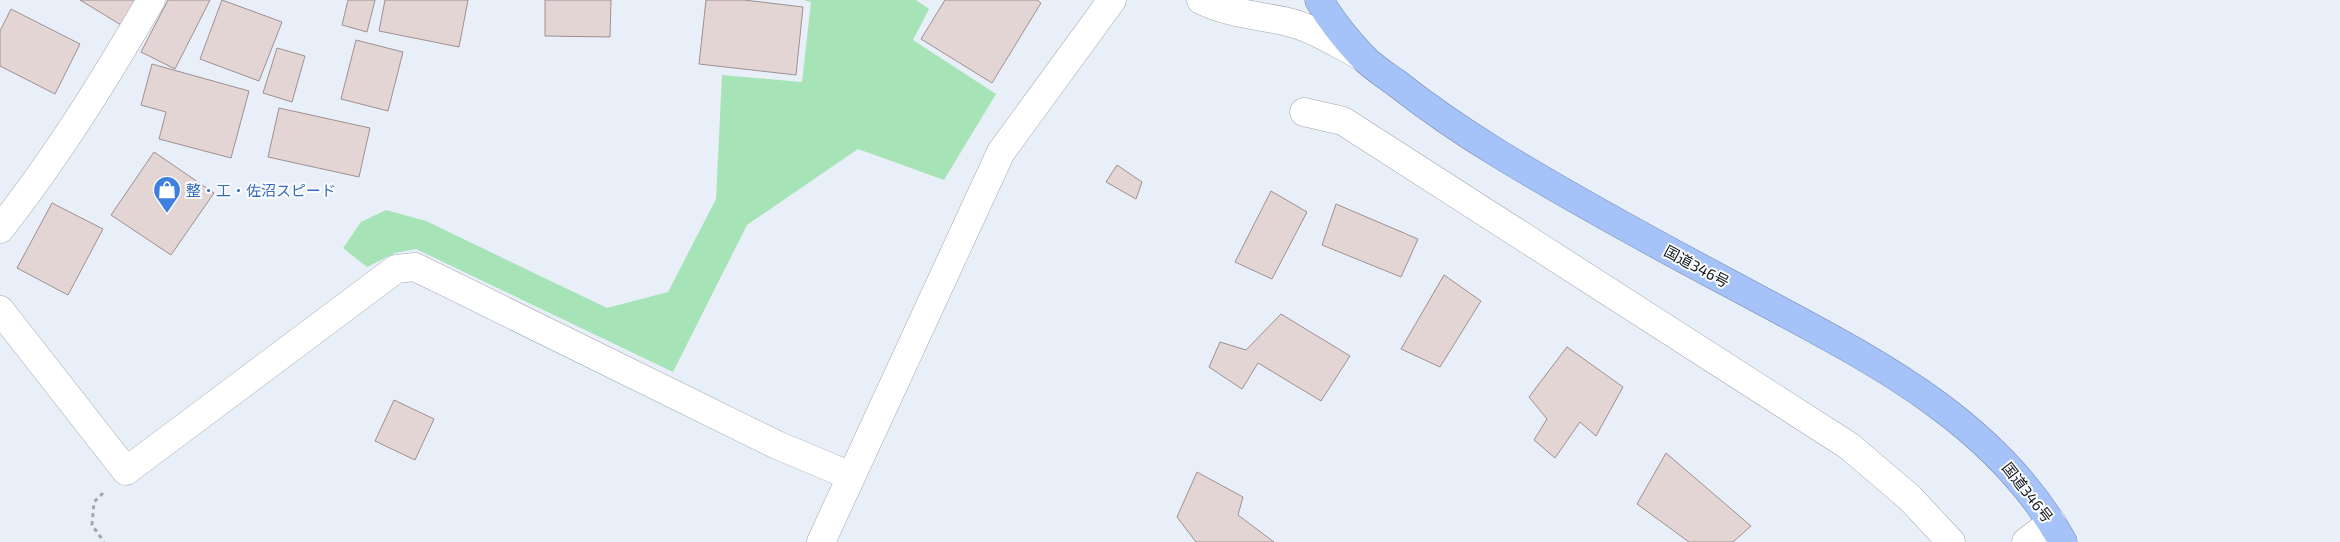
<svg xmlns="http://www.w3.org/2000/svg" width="2340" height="542" viewBox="0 0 2340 542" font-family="'Exo 2','Noto Sans JP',sans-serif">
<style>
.green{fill:#a6e3b7}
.building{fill:#e3d5d4;stroke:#9e9090}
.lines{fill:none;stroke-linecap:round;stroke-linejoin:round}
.minor-casing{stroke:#a1a7b0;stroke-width:29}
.highway-casing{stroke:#7286ab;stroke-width:29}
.path{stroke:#a2a7ae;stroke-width:3;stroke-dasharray:4 4;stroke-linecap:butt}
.minor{stroke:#fff;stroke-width:28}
.highway{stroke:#a5c2f9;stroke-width:28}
.labels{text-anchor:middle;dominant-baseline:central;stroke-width:4;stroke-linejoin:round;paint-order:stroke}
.shop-label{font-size:15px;fill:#366cbe;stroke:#fafcfe;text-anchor:start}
.street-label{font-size:15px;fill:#141619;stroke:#fafcfe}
</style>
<rect width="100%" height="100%" fill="#e9eff9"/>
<polygon class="green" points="803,0 916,0 929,9 913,40 996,94 944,180 858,149 747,225 673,372 416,249 395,253 367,267 343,248 361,222 386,210 426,221 607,308 668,292 716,199 722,75 802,82 811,2"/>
<g class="building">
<polygon points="80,0 135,0 121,25"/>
<polygon points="168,0 210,0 175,69 141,52"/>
<polygon points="222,0 282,22 259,81 200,59"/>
<polygon points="348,0 375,0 367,32 342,25"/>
<polygon points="385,0 468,0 459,47 379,31"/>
<polygon points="545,0 611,0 610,37 545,36"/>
<polygon points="706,0 744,0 803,7 796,75 699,64"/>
<polygon points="945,0 1037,0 1041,3 992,83 921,39"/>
<polygon points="11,9 80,44 55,94 0,66 0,31"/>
<polygon points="356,40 403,52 388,111 341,99"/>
<polygon points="277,48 305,56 292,102 263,93"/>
<polygon points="152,64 249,91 231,158 159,139 166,112 141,105"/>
<polygon points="279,108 370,128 359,177 268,157"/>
<polygon points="154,152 214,193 171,255 111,215"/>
<polygon points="1117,165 1142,182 1136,199 1106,182"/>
<polygon points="1271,191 1307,212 1272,279 1235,262"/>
<polygon points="52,203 103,229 68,295 17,268"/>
<polygon points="1336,204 1418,239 1401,277 1322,245"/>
<polygon points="1444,275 1481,301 1440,367 1401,349"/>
<polygon points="1281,314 1350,356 1321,401 1258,363 1242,389 1209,367 1220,342 1246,350"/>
<polygon points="1567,347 1623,387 1596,436 1580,422 1555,458 1534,440 1547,419 1529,397"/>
<polygon points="394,400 434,419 415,460 375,441"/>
<polygon points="1666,453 1751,526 1733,542 1689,542 1637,504"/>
<polygon points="1197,472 1243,497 1238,515 1274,542 1196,542 1177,517"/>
</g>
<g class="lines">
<defs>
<g id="minor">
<path d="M1201,0c26,13 54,15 83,21 28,6 52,22 77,35"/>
<polyline points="1304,112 1343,121 1849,446 1910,498 1951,542"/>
<path d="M0,229c57,-72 105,-150 151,-229"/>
<polyline points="0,310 126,471 396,269 415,267 777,445 851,476"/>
<polyline points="821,542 1001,152 1112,0"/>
<polyline points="2026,542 2052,522"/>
</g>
<path id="highway" d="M1319,0c12,20 27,39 43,56 9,10 22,18 33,26 33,26 68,50 104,72 79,48 160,92 241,135 122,66 253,127 323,253"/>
</defs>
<use href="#minor" class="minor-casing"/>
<use href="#highway" class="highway-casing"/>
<polyline class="path" points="103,493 94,502 92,525 104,542"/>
<use href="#minor" class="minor"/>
<use href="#highway" class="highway"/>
</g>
<defs>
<symbol id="shop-pin" viewBox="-11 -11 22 30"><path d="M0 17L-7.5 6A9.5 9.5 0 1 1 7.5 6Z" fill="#3f7fe0" stroke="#fafcfe"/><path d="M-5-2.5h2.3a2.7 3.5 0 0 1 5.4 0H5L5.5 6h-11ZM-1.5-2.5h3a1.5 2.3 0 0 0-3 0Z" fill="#fff"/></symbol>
</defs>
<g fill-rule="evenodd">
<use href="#shop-pin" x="151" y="174" width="32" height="43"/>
</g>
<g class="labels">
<g class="shop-label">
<text x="186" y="190">整・工・佐沼スピード</text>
</g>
<g class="street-label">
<text transform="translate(1697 266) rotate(28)">国道346号</text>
<text transform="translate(2028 492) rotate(52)">国道346号</text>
</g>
</g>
</svg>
